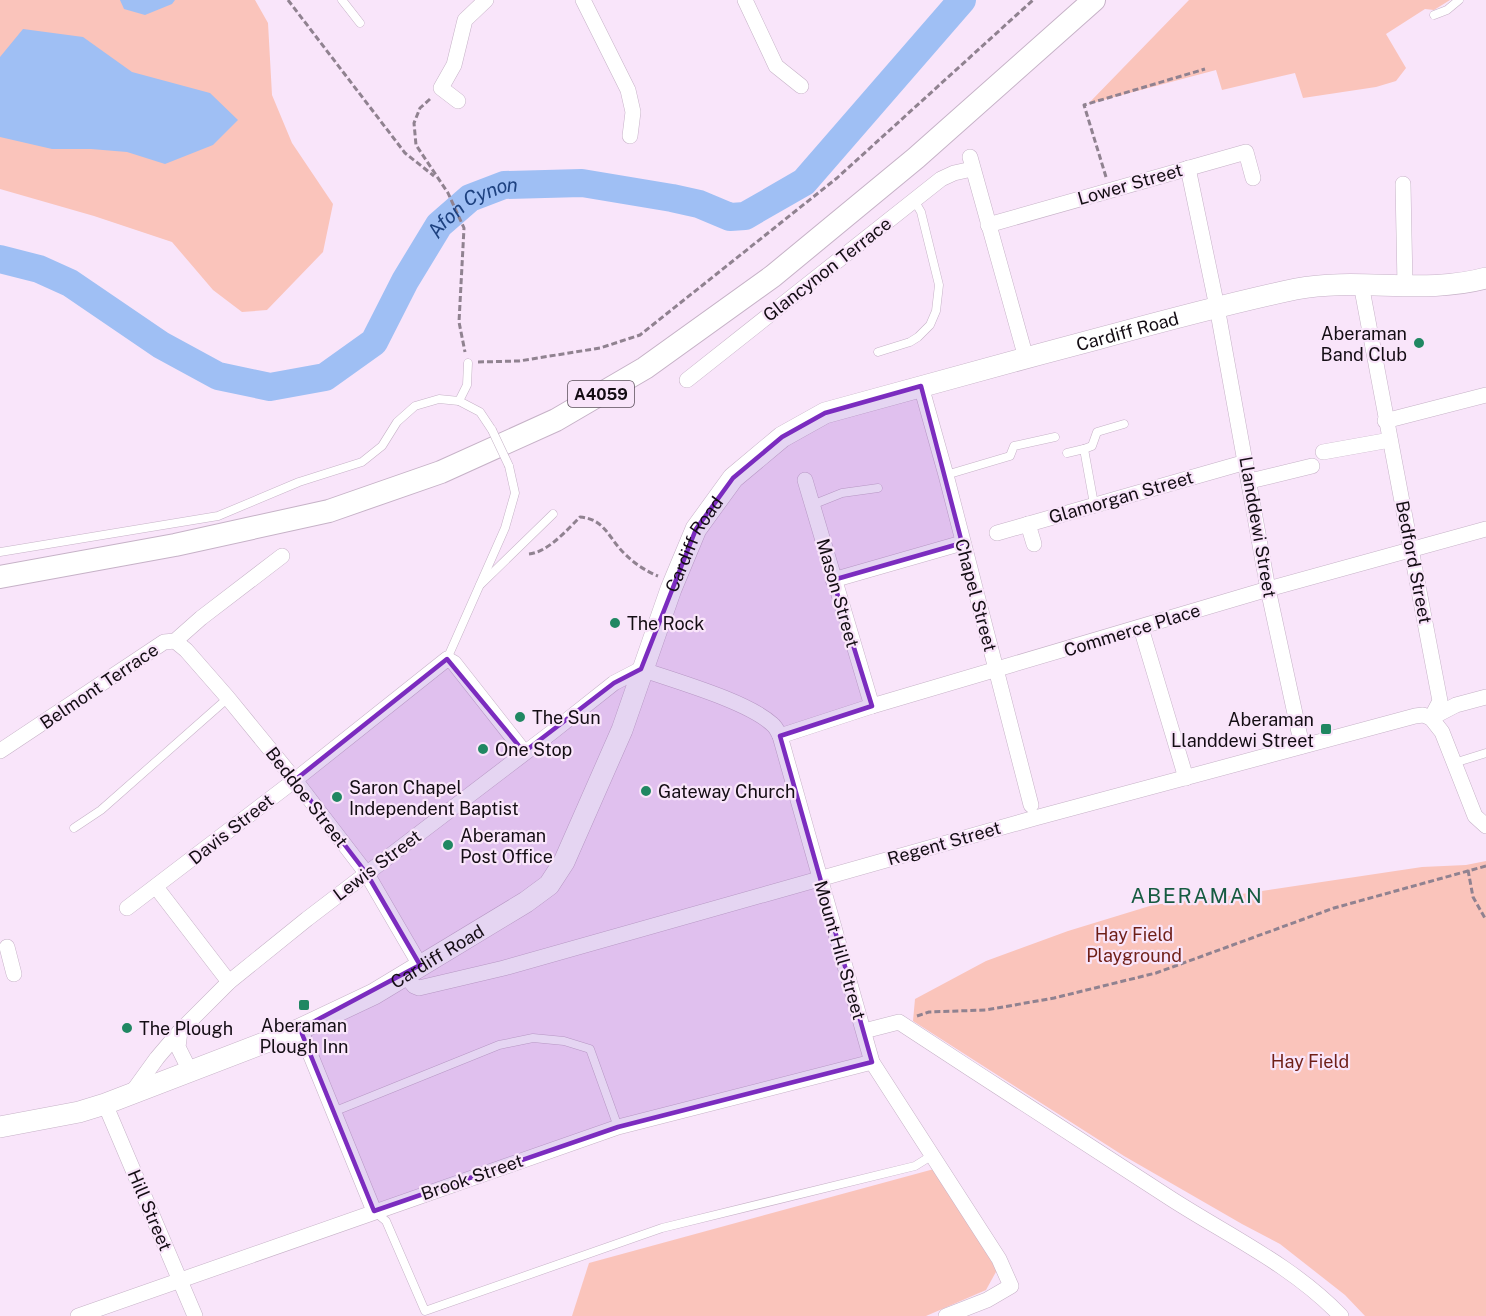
<svg xmlns="http://www.w3.org/2000/svg" width="1486" height="1316" viewBox="0 0 1486 1316" font-family="'Public Sans',sans-serif">
<style>
.green{fill:#fac4bb}
.water{fill:#9fbff4}
.lines{fill:none;stroke-linecap:round;stroke-linejoin:round}
.river{stroke:#9fbff4;stroke-width:28}
.lane-casing{stroke:#c6b2c7;stroke-width:9}
.street-casing{stroke:#c6b2c7;stroke-width:16}
.secondary-casing{stroke:#c6b2c7;stroke-width:22}
.primary-casing{stroke:#c6b2c7;stroke-width:24}
.path{stroke:#908290;stroke-width:3;stroke-dasharray:6 3;stroke-linecap:butt}
.lane{stroke:#fff;stroke-width:8}
.street{stroke:#fff;stroke-width:15}
.secondary{stroke:#fff;stroke-width:21}
.primary{stroke:#fff;stroke-width:22}
.lane-bridge-casing{stroke:#c6b2c7;stroke-width:9;stroke-linecap:butt}
.lane-bridge{stroke:#fff;stroke-width:8}
.marked{fill:#7b2cbf;fill-opacity:0.2;stroke:#7b2cbf;stroke-width:4.5;stroke-linejoin:round}
.poi-dot{fill:#208762;stroke:#f9e5fa;stroke-width:2}
.labels{text-anchor:middle;dominant-baseline:central;stroke-width:4.5;stroke-linejoin:round;paint-order:stroke}
.shield{fill:#f9e5fa;stroke:#594e59;stroke-width:1.5}
.shield-label{font-size:16px;font-weight:bold;fill:#140d14}
.street-label{font-size:18px;fill:#140d14;stroke:#f9e5fa}
.poi-label{font-size:18px;fill:#140d14;stroke:#f9e5fa;text-anchor:start}
.park-label{font-size:18px;fill:#6f1f17;stroke:#f9e5fa}
.water-label{font-size:20px;font-style:italic;fill:#1e4280;stroke:#f9e5fa}
.quarter-label{font-size:21px;letter-spacing:1.5px;fill:#165b41;stroke:#f9e5fa}
</style>
<rect width="100%" height="100%" fill="#f9e5fa"/>
<g class="green">
<polygon points="0,0 255,0 268,23 272,95 292,143 333,204 323,252 267,310 242,312 213,290 172,242 94,216 0,189"/>
<polygon points="1189,0 1450,0 1434,10 1425,9 1386,34 1406,68 1396,81 1376,87 1303,98 1295,73 1222,90 1216,70 1088,104"/>
<polygon points="1486,861 1486,1316 1365,1316 1345,1295 1280,1244 1242,1224 1124,1156 913,1021 915,999 986,961 1068,931 1153,905 1228,896 1422,867 1466,865"/>
<polygon points="934,1169 997,1270 986,1290 926,1316 572,1316 589,1263"/>
</g>
<g class="water">
<polygon points="120,0 175,0 172,4 145,15 124,9"/>
<polygon points="23,29 83,37 132,72 210,93 238,120 213,145 165,164 127,152 91,149 52,149 0,137 0,57"/>
</g>
<g class="lines">
<path class="river" id="s1" d="M0,259l39,10 31,14 91,62 57,31 52,11 55,-10 49,-35 31,-61 34,-56 31,-27 34,-13 78,-2 90,15 27,6 31,13 15,-1 59,-34 158,-182"/>
<defs>
<g id="lane">
<polyline points="342,0 360,23"/>
<polyline points="1434,15 1447,10 1459,0"/>
<polyline points="878,352 910,342 918,337 930,325 936,311 939,285 921,212 914,200"/>
<polyline points="468,363 467,385 459,401 480,412 492,430"/>
<polyline points="1084,449 1092,446 1097,432 1124,424"/>
<polyline points="1067,453 1084,449 1094,504"/>
<polyline points="946,475 1010,456 1014,446 1055,437"/>
<polyline points="812,505 842,493 878,488"/>
<polyline points="0,552 218,516 299,482 362,462 382,446 397,422 415,406 439,399 459,401"/>
<polyline points="480,585 553,514"/>
<polyline points="447,659 505,528 515,493 509,466"/>
<polyline points="1454,763 1486,753"/>
<polyline points="74,828 101,810 228,698"/>
<polyline points="333,1112 499,1045 533,1038 564,1041 590,1049 618,1127"/>
<polyline points="375,1212 386,1221 425,1311 662,1228 915,1166 931,1156"/>
</g>
<g id="street">
<polyline points="583,0 628,90 633,112 630,136"/>
<polyline points="745,0 776,66 801,86"/>
<polyline points="458,101 441,88 454,65 465,20 486,0"/>
<polyline points="970,157 1026,358"/>
<polyline points="1188,168 1217,307 1268,589 1302,746"/>
<polyline points="1403,184 1405,285"/>
<polyline points="988,225 1246,152 1253,178"/>
<path d="M1361,284c25,139 53,278 79,417l-9,17"/>
<polyline points="687,380 941,179 954,173 972,169"/>
<polyline points="921,386 946,475 1031,805"/>
<polyline points="1385,421 1486,395"/>
<polyline points="1323,452 1390,440"/>
<polyline points="805,480 872,706"/>
<polyline points="1250,481 1312,466"/>
<polyline points="1028,524 1034,544"/>
<polyline points="997,533 1246,462"/>
<polyline points="833,580 962,543"/>
<polyline points="1141,628 1186,778"/>
<polyline points="175,641 186,650 228,698 295,780 367,874 420,965"/>
<polyline points="1431,718 1442,732 1475,816 1486,826"/>
<polyline points="780,736 872,706 1268,589 1486,529"/>
<polyline points="0,751 164,642 175,641 201,618 282,556"/>
<polyline points="156,887 229,982"/>
<polyline points="127,908 295,780 447,659 454,663 524,752"/>
<polyline points="7,947 14,974"/>
<polyline points="405,975 414,986 419,988 504,968 1035,818 1415,716 1423,715 1431,718 1456,705 1486,697"/>
<polyline points="300,1029 374,1211"/>
<path d="M864,1031l35,-9c91,60 183,119 274,178 58,37 120,66 168,116"/>
<path d="M190,1071l-12,-24 2,-16 49,-49 78,-63 244,-186 63,-50 27,-14c34,12 106,32 131,55 4,3 6,8 8,12l92,326 127,197 12,27 -24,14 -41,16"/>
<polyline points="131,1094 157,1058 180,1031"/>
<polyline points="105,1104 195,1316"/>
<polyline points="78,1316 618,1127 872,1062"/>
</g>
<g id="secondary">
<path id="s2" d="M0,1127l79,-15 26,-8 195,-75 74,-35 152,-92 23,-17 15,-23 58,-132 49,-141 25,-60 37,-51 49,-41 43,-24c90,-25 181,-50 272,-74 66,-18 132,-36 199,-50 63,-12 128,6 190,-11"/>
</g>
<polyline id="primary" points="0,577 175,545 329,511 441,472 556,420 645,368 773,276 916,158 1094,0"/>
</defs>
<use href="#lane" class="lane-casing"/>
<use href="#street" class="street-casing"/>
<use href="#secondary" class="secondary-casing"/>
<use href="#primary" class="primary-casing"/>
<g class="path">
<polyline points="288,0 405,153 434,176"/>
<polyline points="430,99 420,108 414,123 416,145 448,193 464,228 459,322 465,352"/>
<polyline points="1106,177 1084,105 1205,69"/>
<polyline points="478,362 519,361 600,348 640,335 837,178 1033,0"/>
<path d="M529,554c19,-2 38,-24 51,-37 26,2 29,23 46,38 9,9 20,16 32,21"/>
<polyline points="1468,870 1473,897 1486,920"/>
<polyline points="917,1016 929,1012 986,1010 1054,998 1156,973 1334,908 1486,866"/>
</g>
<use href="#lane" class="lane"/>
<use href="#street" class="street"/>
<use href="#secondary" class="secondary"/>
<use href="#primary" class="primary"/>
<defs>
<polyline id="lane-bridge" points="492,430 509,466"/>
</defs>
<use href="#lane-bridge" class="lane-bridge-casing"/>
<use href="#lane-bridge" class="lane-bridge"/>
</g>
<path class="marked" d="M921,386l41,157 -129,37 39,126 -92,30 92,326 -254,65 -244,84 -74,-182 120,-64 -53,-91 -72,-94 152,-121 77,93 90,-69 27,-14 55,-140 37,-51 49,-41 43,-24z"/>
<g class="poi-dot">
<circle cx="1419" cy="343" r="6"/>
<circle cx="615" cy="623" r="6"/>
<circle cx="520" cy="717" r="6"/>
<rect x="1320" y="723" width="12" height="12" rx="3"/>
<circle cx="483" cy="749" r="6"/>
<circle cx="646" cy="791" r="6"/>
<circle cx="337" cy="797" r="6"/>
<circle cx="448" cy="845" r="6"/>
<rect x="298" y="999" width="12" height="12" rx="3"/>
<circle cx="127" cy="1028" r="6"/>
</g>
<g class="labels">
<rect class="shield" x="568" y="381" width="66" height="26" rx="4.5"/>
<g class="shield-label">
<text x="601" y="394">A4059</text>
</g>
<g class="street-label">
<text transform="translate(1130 184) rotate(-16)">Lower Street</text>
<text transform="translate(827 269) rotate(-38)">Glancynon Terrace</text>
<text stroke="none"><textPath href="#s2" startOffset="1480">Cardiff Road</textPath></text>
<text transform="translate(1121 497) rotate(-16)">Glamorgan Street</text>
<text transform="translate(1258 527) rotate(80)">Llanddewi Street</text>
<text stroke="none"><textPath href="#s2" startOffset="976">Cardiff Road</textPath></text>
<text transform="translate(1414 562) rotate(79)">Bedford Street</text>
<text transform="translate(838 593) rotate(74)">Mason Street</text>
<text transform="translate(976 595) rotate(75)">Chapel Street</text>
<text transform="translate(1132 630) rotate(-17)">Commerce Place</text>
<text transform="translate(99 686) rotate(-34)">Belmont Terrace</text>
<text transform="translate(307 797) rotate(52)">Beddoe Street</text>
<text transform="translate(231 829) rotate(-38)">Davis Street</text>
<text transform="translate(944 843) rotate(-16)">Regent Street</text>
<text transform="translate(377 865) rotate(-37)">Lewis Street</text>
<text transform="translate(840 950) rotate(74)">Mount Hill Street</text>
<text stroke="none"><textPath href="#s2" startOffset="472">Cardiff Road</textPath></text>
<text transform="translate(472 1177) rotate(-19)">Brook Street</text>
<text transform="translate(150 1210) rotate(67)">Hill Street</text>
</g>
<g class="poi-label">
<text x="1407" y="333" text-anchor="end">Aberaman<tspan x="1407" dy="21">Band Club</tspan></text>
<text x="627" y="623">The Rock</text>
<text x="532" y="717">The Sun</text>
<text x="1314" y="719" text-anchor="end">Aberaman<tspan x="1314" dy="21">Llanddewi Street</tspan></text>
<text x="495" y="749">One Stop</text>
<text x="349" y="787">Saron Chapel<tspan x="349" dy="21">Independent Baptist</tspan></text>
<text x="658" y="791">Gateway Church</text>
<text x="460" y="835">Aberaman<tspan x="460" dy="21">Post Office</tspan></text>
<text x="304" y="1025" text-anchor="middle">Aberaman<tspan x="304" dy="21">Plough Inn</tspan></text>
<text x="139" y="1028">The Plough</text>
</g>
<g class="park-label">
<text x="1134" y="934">Hay Field<tspan x="1134" dy="21">Playground</tspan></text>
<text x="1310" y="1061">Hay Field</text>
</g>
<g class="water-label">
<text stroke="none"><textPath href="#s1" startOffset="592">Afon Cynon</textPath></text>
</g>
<g class="quarter-label">
<text x="1197" y="895">ABERAMAN</text>
</g>
</g>
</svg>
